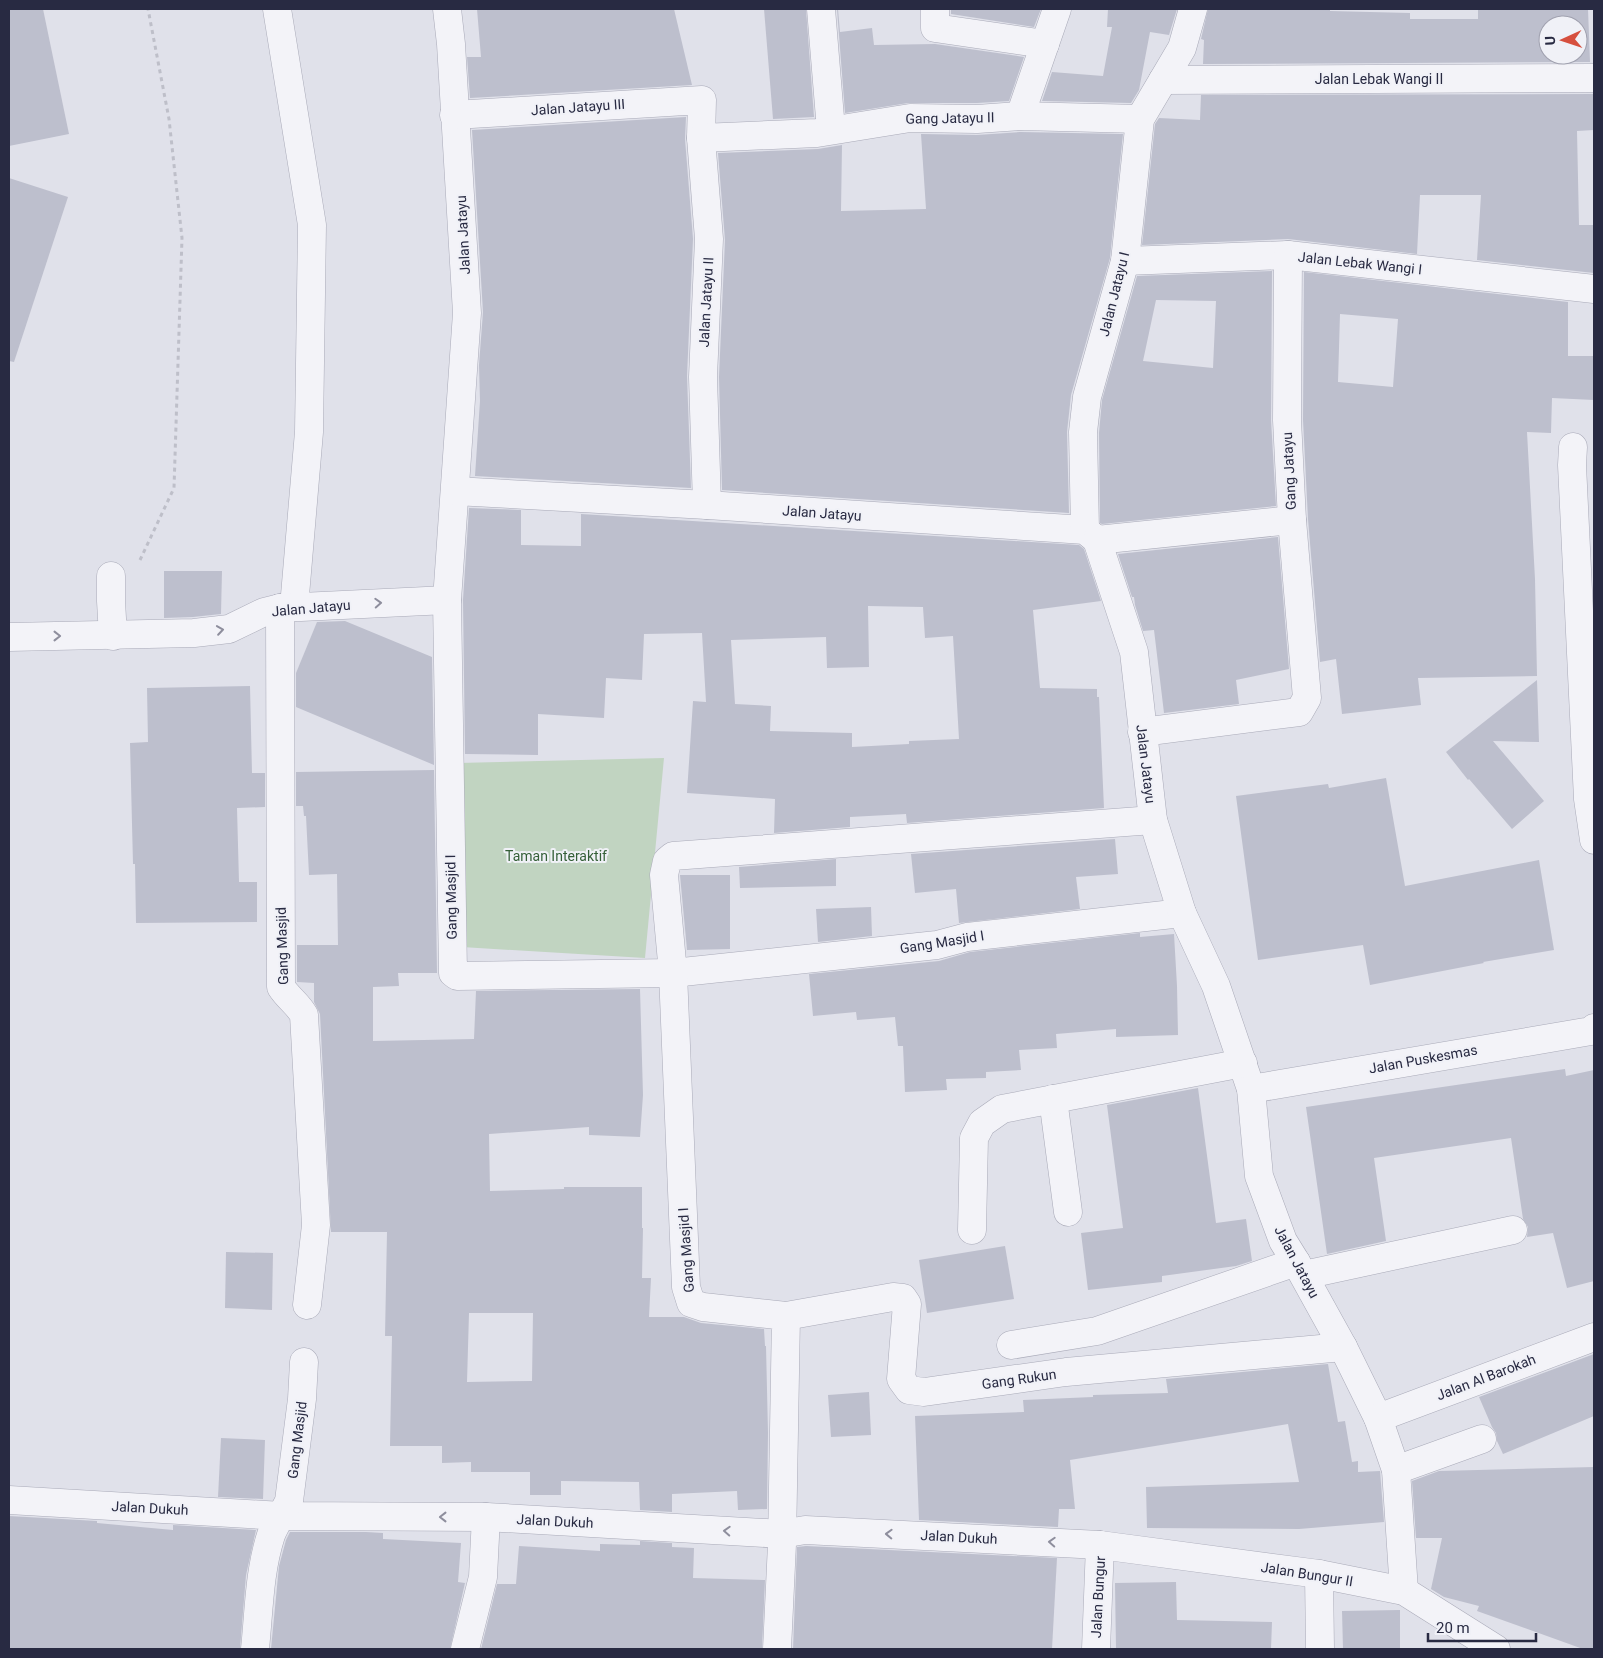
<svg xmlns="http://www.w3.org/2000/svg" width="1603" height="1658" viewBox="0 0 1603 1658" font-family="Roboto,sans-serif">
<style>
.green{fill:#c1d4c1}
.building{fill:#bdbfcd;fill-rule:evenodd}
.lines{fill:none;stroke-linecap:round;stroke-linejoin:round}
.minor-casing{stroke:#a9aab8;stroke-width:29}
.path{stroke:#bebfc9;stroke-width:3;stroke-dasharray:4 4;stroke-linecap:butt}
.minor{stroke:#f3f3f8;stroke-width:28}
.oneway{stroke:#8e8e9d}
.labels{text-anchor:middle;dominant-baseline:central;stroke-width:4;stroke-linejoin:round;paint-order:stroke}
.street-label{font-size:14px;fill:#282a42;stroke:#f0f1f7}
.park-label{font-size:14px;fill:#345f37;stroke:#f0f1f7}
</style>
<rect width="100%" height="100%" fill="#e0e1ea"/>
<polygon class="green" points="664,758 645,958 462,947 458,763"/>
<g class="building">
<polygon points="9,9 43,9 69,134 9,146"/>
<polygon points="477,9 674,9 692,85 470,98 467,57 481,57"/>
<polygon points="764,9 806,9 814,117 773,119"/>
<polygon points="837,9 838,9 840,32 872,28 874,45 935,44 1024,57 1009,101 977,103 908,103 845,113"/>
<polygon points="951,9 1041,9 1034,27 951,14"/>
<polygon points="1108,9 1177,9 1169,35 1150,32 1139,90 1131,103 1042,101 1052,72 1103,76 1112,27 1107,27"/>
<path d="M1208,9h122v2l80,2v6h68v-10h110l2,53 -387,2 1,-24 -3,-1zM1548,25h30v30h-30z"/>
<polygon points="1594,94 1594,130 1577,131 1579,225 1594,225 1594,273 1477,260 1481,195 1420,195 1417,254 1288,239 1142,245 1155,124 1159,118 1200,120 1201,95"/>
<polygon points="686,117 685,139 693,239 687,376 691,488 475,476 480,401 479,365 483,312 472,130"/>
<polygon points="1020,132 1123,134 1110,258 1071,395 1067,432 1069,513 722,490 719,377 725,240 718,153 818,149 842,145 841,211 926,209 921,134 977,135"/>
<polygon points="9,178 68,197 14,362 9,361"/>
<path d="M1272,271l-1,149 5,86 -174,18 -2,-1 -1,-90 3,-33 35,-124zM1156,300l60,1 -3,67 -70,-7z"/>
<path d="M1304,272l264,30v54h26v44l-42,-2 -1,35 -24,-1 8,147 2,97 -119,2 3,27 -79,9 -6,-55 -16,3 -12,-143 -5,-99zM1340,314l58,5 -5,68 -55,-5z"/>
<path d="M469,508l52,2v35l60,1v-32l498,31 5,4 17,52 -68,9 7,78 57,1v8h2l5,111 -197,15 -1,-9 -56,3v10l-76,6 1,-34 -88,-6 6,-92 13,1 -4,-69 -58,1 -2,46 -36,-2 -2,40 -66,-4v41l-73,-1 -2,-154zM868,606l55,1 2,31 28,-2 6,103 -50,2v3l-57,3v-14l-82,-2 1,-25 -36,-2 -4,-64 95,-3 1,31 42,-1z"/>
<polygon points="1278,537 1289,669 1236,680 1239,704 1164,713 1154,630 1143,631 1135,605 1134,597 1132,597 1118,554"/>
<polygon points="164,571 222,571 221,614 193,617 164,618"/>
<polygon points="345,621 432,657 434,765 296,707 296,673 317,622"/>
<polygon points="1537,680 1539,742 1493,741 1544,801 1512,829 1469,779 1468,780 1446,752"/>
<polygon points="250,686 252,773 265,773 265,807 237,808 239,882 257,882 257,922 136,923 135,864 133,864 130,743 148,742 147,688"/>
<path d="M434,770l3,203h-39l1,13 -26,1v54l101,-2 2,-48 164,-2 3,106 -3,42 -51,-2v-8l-100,7 1,57 74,-2v-2h78v41h1l-1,50h9l-2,39h35l17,6 63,6 1,17h1l2,87 -1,76 -29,1 -1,-19 -65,3v18l-32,-2 -1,-28 -78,-1v14h-31v-23h-59v-10l-29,1v-17h-52l2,-110h-7l2,-104h-56l-11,-218 -6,-12v-19l-17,-1v-37h41l-1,-71 -28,1 -3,-59h-2l-1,-10h-7v-34zM469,1313h64l-1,68 -65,1z"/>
<polygon points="1386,778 1405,886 1539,860 1554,950 1483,962 1484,963 1370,985 1363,945 1258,960 1236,796 1328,784 1329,788"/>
<polygon points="1115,839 1118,874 1076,877 1080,909 959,923 956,889 915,893 911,854"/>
<polygon points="836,859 836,886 740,888 739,867"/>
<polygon points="680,875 730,875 730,949 687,950"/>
<polygon points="871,907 872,936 818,942 816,909"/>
<polygon points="1140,933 1140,937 1174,934 1177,986 1178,1035 1116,1037 1116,1029 1056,1034 1057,1048 1019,1050 1021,1070 986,1072 986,1078 946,1079 947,1090 905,1092 903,1046 898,1046 895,1017 857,1020 856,1012 813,1016 809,974 939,961 970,952"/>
<polygon points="1565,1069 1566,1076 1594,1070 1594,1281 1567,1288 1553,1233 1527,1237 1528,1227 1523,1219 1511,1138 1374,1158 1386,1241 1327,1254 1306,1107"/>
<polygon points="1198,1088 1216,1223 1246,1219 1252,1261 1236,1266 1162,1276 1162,1282 1088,1290 1081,1233 1123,1228 1107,1105"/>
<polygon points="1005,1246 1014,1299 927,1313 919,1260"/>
<polygon points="226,1252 273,1253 272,1310 225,1308"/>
<polygon points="1594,1354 1594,1416 1503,1454 1497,1441 1496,1433 1492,1427 1479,1397"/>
<polygon points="1328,1364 1338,1422 1345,1421 1352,1462 1358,1461 1358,1472 1380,1471 1384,1522 1299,1529 1147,1528 1146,1487 1299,1482 1288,1424 1070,1460 1075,1509 1059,1509 1058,1527 919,1520 915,1416 1024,1412 1023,1400 1093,1397 1093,1395 1168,1393 1166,1379"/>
<polygon points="869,1392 871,1435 831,1437 828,1395"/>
<polygon points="221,1438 265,1440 263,1499 218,1497"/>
<polygon points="1594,1467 1594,1649 1583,1649 1477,1611 1479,1606 1444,1597 1431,1589 1442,1538 1416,1538 1412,1481 1439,1471"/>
<polygon points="9,1516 97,1521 97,1523 173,1530 173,1525 256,1530 246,1575 240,1649 9,1649"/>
<polygon points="290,1532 366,1532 383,1533 383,1539 461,1543 458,1582 465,1583 450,1649 271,1649 279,1566 286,1540"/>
<polygon points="640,1541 672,1543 672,1547 694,1548 693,1578 765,1580 762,1649 481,1649 497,1584 516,1584 519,1546 600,1551 600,1544 640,1545"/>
<polygon points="806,1546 1057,1558 1052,1649 793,1649 797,1547"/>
<polygon points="1176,1582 1177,1620 1272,1622 1271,1649 1116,1649 1115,1583"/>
<polygon points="1400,1610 1400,1649 1343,1649 1342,1611"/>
</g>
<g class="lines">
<defs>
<g id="minor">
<polyline points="277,9 312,225 309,432 294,607"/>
<polyline points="447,9 451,44 467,313 447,600 453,973 457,976 673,973 937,945 967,937 1182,913"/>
<polyline points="821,9 831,130"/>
<polyline points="935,9 935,28 1045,44"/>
<polyline points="1163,80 1594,78"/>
<polyline points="454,115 702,100 701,138 709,239 703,377 707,505"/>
<polyline points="1020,116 1057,9"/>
<polyline points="701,138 817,133 910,118 977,119 1020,116 1140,119"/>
<polyline points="1125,261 1288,255 1594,289"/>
<polyline points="1573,447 1572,465 1588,799 1594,840"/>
<polyline points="455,491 707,505 1085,530 1097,540 1134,652 1153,820 1182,913 1216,986 1251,1089 1259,1176 1283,1241 1296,1262 1343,1347 1378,1418 1396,1470 1404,1591"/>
<polyline points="1085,530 1083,432 1087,397 1125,261 1140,119 1182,48 1193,9"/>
<polyline points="1097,540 1292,520 1287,420 1288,255"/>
<polyline points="111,576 111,601 113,636"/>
<path d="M280,608l1,379c7,11 17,17 23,28l12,210 -9,80"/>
<polyline points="9,637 194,633 229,629 264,612 280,608 447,600"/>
<polyline points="1142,732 1299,712 1307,698 1292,520"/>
<polyline points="1251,1089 1591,1031 1594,1028"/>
<polyline points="1053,1099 1068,1212"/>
<polyline points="972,1230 974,1138 982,1123 1002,1109 1243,1063"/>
<polyline points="1304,1275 1513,1230"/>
<polyline points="786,1316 893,1297 903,1298 907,1304 901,1379 909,1390 924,1392 1066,1372 1343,1347"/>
<polyline points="1011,1345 1097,1331 1296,1262"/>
<polyline points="1378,1418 1594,1337"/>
<polyline points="1396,1470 1482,1439"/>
<polyline points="9,1500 282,1516 486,1517 782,1534 805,1530 1100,1545 1319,1574 1404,1591 1496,1649"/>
<polyline points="1319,1574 1320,1649"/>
<path d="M255,1649c4,-38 4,-77 16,-114 4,-11 13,-23 18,-34l13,-102 2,-37"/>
<polyline points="465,1649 483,1577 486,1517"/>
<polyline points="777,1649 782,1544 786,1316 703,1307 691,1303 686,1287 673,973 664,875 667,861 673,856 1153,820"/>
<polyline points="1096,1649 1100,1545"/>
</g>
</defs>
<use href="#minor" class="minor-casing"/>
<polyline class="path" points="140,560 174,488 182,238 169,119 148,9"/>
<use href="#minor" class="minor"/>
</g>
<defs><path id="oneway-chevron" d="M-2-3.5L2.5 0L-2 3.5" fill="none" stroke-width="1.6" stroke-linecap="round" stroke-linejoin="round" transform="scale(1.25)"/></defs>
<g class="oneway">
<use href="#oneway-chevron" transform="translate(378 603) rotate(-3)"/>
<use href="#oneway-chevron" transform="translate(220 630) rotate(-8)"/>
<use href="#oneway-chevron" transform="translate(57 636)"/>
<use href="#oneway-chevron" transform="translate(443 1517) rotate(-180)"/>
<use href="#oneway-chevron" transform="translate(727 1531) rotate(-177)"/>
<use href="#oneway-chevron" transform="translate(889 1534) rotate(-178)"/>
<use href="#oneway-chevron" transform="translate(1052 1542) rotate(-177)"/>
</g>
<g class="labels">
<g class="street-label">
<text x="1379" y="79">Jalan Lebak Wangi II</text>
<text transform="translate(578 107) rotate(-4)">Jalan Jatayu III</text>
<text transform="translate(950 118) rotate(-1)">Gang Jatayu II</text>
<text transform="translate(463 235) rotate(-93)">Jalan Jatayu</text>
<text transform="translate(1360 263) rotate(6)">Jalan Lebak Wangi I</text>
<text transform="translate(1114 294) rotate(-76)">Jalan Jatayu I</text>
<text transform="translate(706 302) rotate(-87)">Jalan Jatayu II</text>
<text transform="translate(1289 471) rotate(-93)">Gang Jatayu</text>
<text transform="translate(822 513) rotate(4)">Jalan Jatayu</text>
<text transform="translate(311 608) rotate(-5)">Jalan Jatayu</text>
<text transform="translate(1146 764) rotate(83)">Jalan Jatayu</text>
<text transform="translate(451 897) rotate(-91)">Gang Masjid I</text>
<text transform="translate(942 942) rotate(-9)">Gang Masjid I</text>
<text transform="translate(282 946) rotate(-92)">Gang Masjid</text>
<text transform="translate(1423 1059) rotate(-10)">Jalan Puskesmas</text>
<text transform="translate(686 1250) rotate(-94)">Gang Masjid I</text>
<text transform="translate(1297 1262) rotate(62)">Jalan Jatayu</text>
<text transform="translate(1486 1377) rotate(-21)">Jalan Al Barokah</text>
<text transform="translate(1019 1379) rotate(-8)">Gang Rukun</text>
<text transform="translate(297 1440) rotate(-83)">Gang Masjid</text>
<text transform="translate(150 1508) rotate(3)">Jalan Dukuh</text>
<text transform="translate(555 1521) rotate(3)">Jalan Dukuh</text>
<text transform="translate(959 1537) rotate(3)">Jalan Dukuh</text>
<text transform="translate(1307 1574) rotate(9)">Jalan Bungur II</text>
<text transform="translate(1098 1597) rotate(-87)">Jalan Bungur</text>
</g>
<g class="park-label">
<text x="556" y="856">Taman Interaktif</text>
</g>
</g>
<rect width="1603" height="1658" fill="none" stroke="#282a42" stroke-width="20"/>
<g transform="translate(1563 40) rotate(267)"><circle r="24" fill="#f0f1f7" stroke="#a0a1af"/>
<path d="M0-4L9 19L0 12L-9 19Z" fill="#d64f3e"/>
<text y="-8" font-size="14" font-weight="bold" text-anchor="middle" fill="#282a42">U</text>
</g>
<path d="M1428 1633v8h108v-8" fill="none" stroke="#282a42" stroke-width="2.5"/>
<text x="1436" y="1633" font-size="15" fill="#282a42" stroke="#f0f1f7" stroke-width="4" paint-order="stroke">20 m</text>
</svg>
